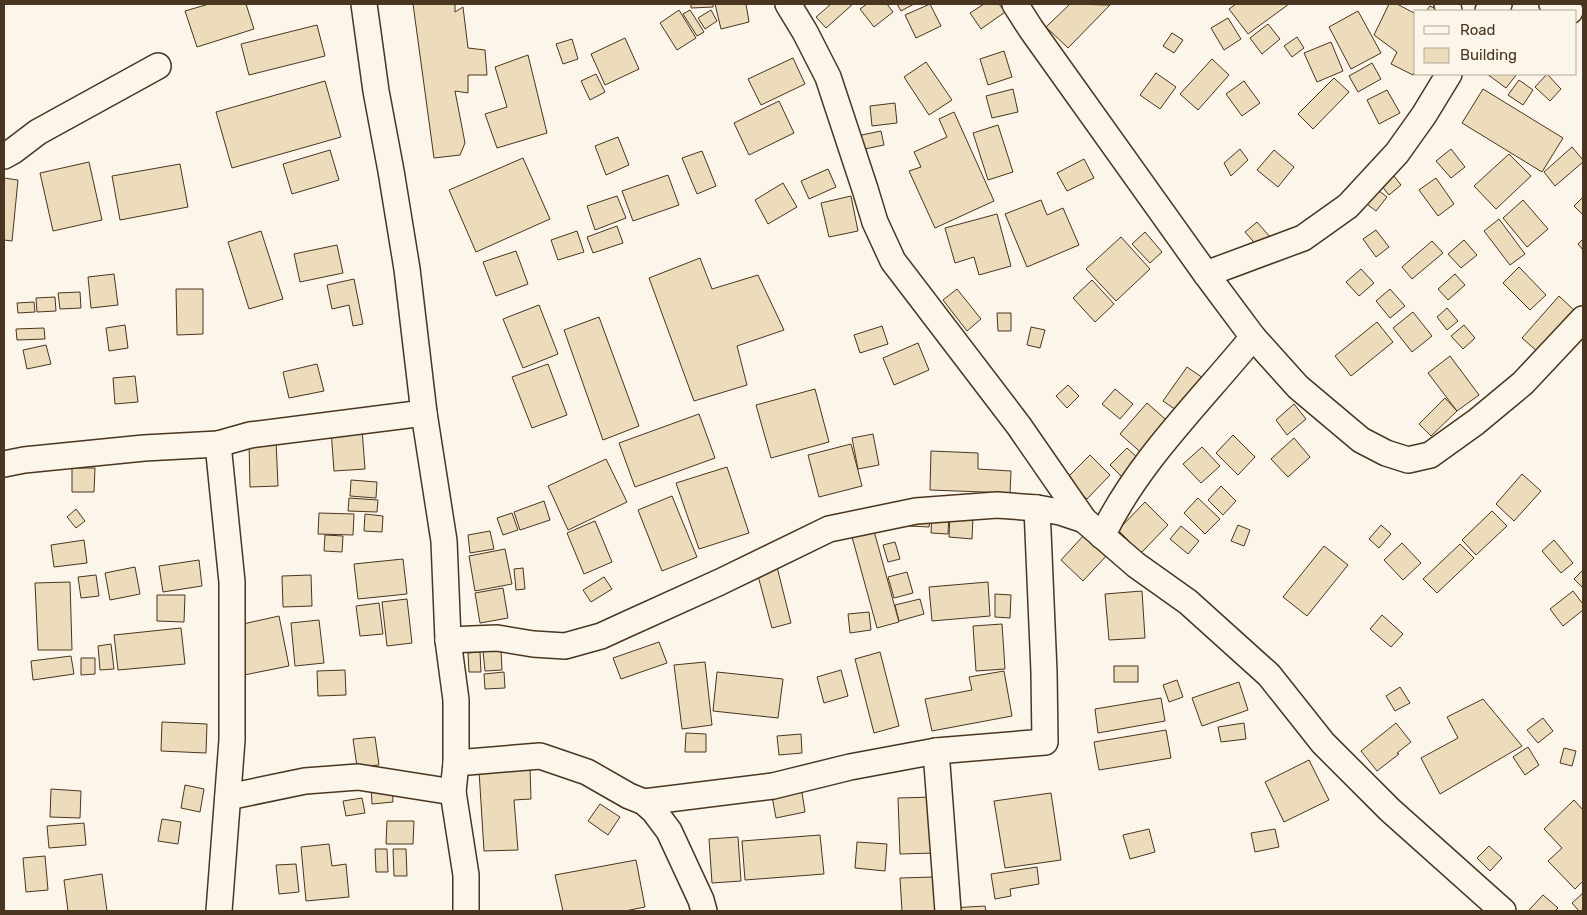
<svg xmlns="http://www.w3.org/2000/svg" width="1587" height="915" viewBox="0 0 1587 915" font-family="Rubik,sans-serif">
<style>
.building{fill:#ecdcbc;stroke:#4a3520}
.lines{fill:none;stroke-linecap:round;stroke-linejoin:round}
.minor-casing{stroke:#4a3520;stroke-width:28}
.minor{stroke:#fbf6e9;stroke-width:25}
</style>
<rect width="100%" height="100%" fill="#fbf6e9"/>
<g class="building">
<polygon points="209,4 246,4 254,29 197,47 185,11"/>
<polygon points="413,4 455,4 455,12 463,7 468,48 485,50 487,75 468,75 468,93 455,91 465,143 460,155 434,158"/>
<polygon points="691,4 713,4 713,7 691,8"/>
<polygon points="715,4 746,4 749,22 721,29"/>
<polygon points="831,4 853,4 826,28 816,17"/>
<polygon points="867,4 887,4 893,12 874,27 860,9"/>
<polygon points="897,4 914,4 901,11"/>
<polygon points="930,4 941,26 916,38 905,15"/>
<polygon points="984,4 999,4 1005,12 981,29 970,13"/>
<polygon points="1070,4 1110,5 1068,48 1046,27"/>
<polygon points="1236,4 1289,4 1248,34 1229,9"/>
<polygon points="1389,4 1397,4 1416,14 1416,70 1413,75 1391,64 1397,52 1374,35"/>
<polygon points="1430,6 1440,11 1426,11"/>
<polygon points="679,10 696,38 677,50 660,23"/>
<polygon points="690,10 704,32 697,36 683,14"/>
<polygon points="711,10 717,21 705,29 698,18"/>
<polygon points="1358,11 1381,53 1351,69 1329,27"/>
<polygon points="1228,18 1241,39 1224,50 1211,28"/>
<polygon points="1268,24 1280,39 1262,54 1250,38"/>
<polygon points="317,25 325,56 249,75 241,44"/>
<polygon points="1172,33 1183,40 1174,53 1163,46"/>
<polygon points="1297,37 1304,48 1292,57 1284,46"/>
<polygon points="625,38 639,69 605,85 591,54"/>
<polygon points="572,39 578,59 563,64 556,44"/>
<polygon points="1331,42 1343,71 1317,82 1304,53"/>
<polygon points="1004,51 1012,77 988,85 980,59"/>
<polygon points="528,55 547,133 497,148 485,114 507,107 495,67"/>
<polygon points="793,58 805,84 761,105 748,79"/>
<polygon points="1212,59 1229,75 1198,110 1180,94"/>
<polygon points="926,62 952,100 929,115 904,77"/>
<polygon points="1372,63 1381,79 1358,92 1349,76"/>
<polygon points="1156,73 1176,87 1160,109 1140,95"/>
<polygon points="596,74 605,92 590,100 581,81"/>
<polygon points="1487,74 1517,74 1506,88"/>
<polygon points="1547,74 1561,89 1550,101 1535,87"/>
<polygon points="1334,78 1349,92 1313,129 1298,114"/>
<polygon points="1519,80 1533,90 1523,105 1508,95"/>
<polygon points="325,81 341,137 232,168 216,112"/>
<polygon points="1244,81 1260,103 1242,116 1226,94"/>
<polygon points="1013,89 1018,112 992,118 986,96"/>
<polygon points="1483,89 1563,138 1542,172 1462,123"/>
<polygon points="1387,90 1400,113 1379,124 1367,100"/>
<polygon points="779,101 794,133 749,155 734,123"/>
<polygon points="895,103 897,123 872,126 870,106"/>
<polygon points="954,112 994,201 935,228 909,171 921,167 914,152 947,137 939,119"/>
<polygon points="998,125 1013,172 988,180 973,133"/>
<polygon points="881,131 884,145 860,150 857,136"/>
<polygon points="618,137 629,165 606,175 595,146"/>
<polygon points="1572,147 1583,160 1583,162 1555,186 1544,172"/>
<polygon points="1240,149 1248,160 1231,176 1224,163"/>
<polygon points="1451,149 1465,167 1451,178 1436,161"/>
<polygon points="330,150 339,180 292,194 283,164"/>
<polygon points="1274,150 1294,167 1278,187 1257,170"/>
<polygon points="702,151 716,186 697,194 682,158"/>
<polygon points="1509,154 1531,176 1496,209 1474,186"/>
<polygon points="523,158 550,219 476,252 449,190"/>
<polygon points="1084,159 1094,178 1067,191 1057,173"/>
<polygon points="89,162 102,220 53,231 40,173"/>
<polygon points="180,164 188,207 120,220 112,176"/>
<polygon points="828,169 836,187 809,199 801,181"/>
<polygon points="1390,171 1401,185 1389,195 1377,180"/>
<polygon points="668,175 679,205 633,221 622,191"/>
<polygon points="4,178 18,180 12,241 4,240"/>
<polygon points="1436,178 1454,204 1438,216 1419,190"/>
<polygon points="783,183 797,207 768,224 755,200"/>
<polygon points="1370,184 1387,197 1376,211 1359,198"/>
<polygon points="617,196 626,218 595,230 587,206"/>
<polygon points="851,196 858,231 829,237 821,203"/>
<polygon points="1583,197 1583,215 1574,206"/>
<polygon points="1041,200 1047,215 1063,208 1079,245 1027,267 1005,214"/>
<polygon points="1523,200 1548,229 1527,247 1503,218"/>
<polygon points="997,214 1011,266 979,275 974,257 955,263 945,228"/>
<polygon points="1499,219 1525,254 1510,265 1484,231"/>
<polygon points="1257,222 1271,238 1259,248 1245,232"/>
<polygon points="617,226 623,243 593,253 587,237"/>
<polygon points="1376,230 1389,247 1376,257 1363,239"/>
<polygon points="261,231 283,299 249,309 228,242"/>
<polygon points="577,231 584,252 558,260 551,240"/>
<polygon points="1145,232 1162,252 1150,263 1132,244"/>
<polygon points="1121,237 1150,269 1116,301 1086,269"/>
<polygon points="1583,239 1583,250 1578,244"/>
<polygon points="1464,240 1477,255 1461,268 1448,254"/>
<polygon points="1432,241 1443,253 1412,279 1402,267"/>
<polygon points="337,245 343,273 300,282 294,254"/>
<polygon points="516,251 528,284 496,296 483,262"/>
<polygon points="700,258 712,289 758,275 784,330 737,346 747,385 694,401 649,278"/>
<polygon points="1519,267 1546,295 1530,310 1503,283"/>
<polygon points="1361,269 1374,283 1359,296 1346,282"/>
<polygon points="114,274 118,305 91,308 88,277"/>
<polygon points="1455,274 1465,285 1448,300 1438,289"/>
<polygon points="354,279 363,324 353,326 349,305 332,309 327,285"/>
<polygon points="1092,280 1114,304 1095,322 1073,298"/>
<polygon points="176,289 203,289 203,334 177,335"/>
<polygon points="957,289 981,319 967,331 943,300"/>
<polygon points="1390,289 1405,306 1390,318 1376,301"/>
<polygon points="80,292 81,308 60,309 58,293"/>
<polygon points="1559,296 1575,311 1538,352 1522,338"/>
<polygon points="55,297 56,311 37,312 36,298"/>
<polygon points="34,302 35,312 18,313 17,303"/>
<polygon points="539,305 558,354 523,368 503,319"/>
<polygon points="1447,308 1458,321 1447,330 1437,317"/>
<polygon points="1413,312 1432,336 1412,352 1393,328"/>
<polygon points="997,313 1011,313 1011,331 998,331"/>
<polygon points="599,317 639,426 603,440 564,330"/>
<polygon points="1377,322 1393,342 1351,376 1335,356"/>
<polygon points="125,325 128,348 109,351 106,328"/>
<polygon points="1464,325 1475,338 1463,349 1451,336"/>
<polygon points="882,326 888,344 860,353 854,335"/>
<polygon points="1031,327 1045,330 1040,348 1027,345"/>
<polygon points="44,328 45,339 17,340 16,329"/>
<polygon points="918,343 929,370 894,385 883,358"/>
<polygon points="46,345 51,364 27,369 23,350"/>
<polygon points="1450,356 1479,395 1457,411 1428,373"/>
<polygon points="317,364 324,391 289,398 283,372"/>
<polygon points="548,364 567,415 532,428 512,377"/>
<polygon points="1187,367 1203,378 1179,412 1163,401"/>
<polygon points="135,376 138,402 115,404 113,378"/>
<polygon points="1068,385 1079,396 1067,408 1056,396"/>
<polygon points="815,389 829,442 771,458 756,405"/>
<polygon points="1115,389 1133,404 1120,419 1102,404"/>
<polygon points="1445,398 1457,411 1431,436 1419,424"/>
<polygon points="1147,403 1172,425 1145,456 1120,434"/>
<polygon points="1294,404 1306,419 1287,435 1276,420"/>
<polygon points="699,414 715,458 635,487 619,443"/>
<polygon points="362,429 365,469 334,471 331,430"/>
<polygon points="873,434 879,465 858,469 852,438"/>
<polygon points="1233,435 1255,457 1238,475 1216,453"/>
<polygon points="1294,438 1310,457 1288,477 1271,459"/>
<polygon points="276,441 278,486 250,487 249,442"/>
<polygon points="851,444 862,486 819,497 808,455"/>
<polygon points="1202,447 1220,466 1201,483 1183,464"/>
<polygon points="1127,448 1142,462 1125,480 1110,465"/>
<polygon points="931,451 978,453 978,469 1011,471 1010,493 930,490"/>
<polygon points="1090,455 1110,475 1087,499 1066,479"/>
<polygon points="606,459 627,502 568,530 548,486"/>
<polygon points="727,467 749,533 699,549 676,483"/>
<polygon points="72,468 95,468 94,492 72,492"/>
<polygon points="1522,474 1541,491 1514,521 1496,504"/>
<polygon points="351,480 377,482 376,498 350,496"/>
<polygon points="1221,486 1236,501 1223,515 1208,500"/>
<polygon points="672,496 697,557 662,571 638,510"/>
<polygon points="349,498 378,500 377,512 348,511"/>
<polygon points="1198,498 1220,519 1205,534 1184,513"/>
<polygon points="544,501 550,520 520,530 514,512"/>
<polygon points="1145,502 1168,525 1141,553 1118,530"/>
<polygon points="76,509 85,521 76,528 67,517"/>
<polygon points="1492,511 1507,526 1476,555 1462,540"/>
<polygon points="319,513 354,514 353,535 318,534"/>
<polygon points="512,513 518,530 503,535 497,518"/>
<polygon points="932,513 949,514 948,534 931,533"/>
<polygon points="365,514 383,516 382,532 364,531"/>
<polygon points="950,514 973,516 972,539 949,537"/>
<polygon points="910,517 930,518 929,527 909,526"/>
<polygon points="595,521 612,562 584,574 567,533"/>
<polygon points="1238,525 1250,530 1244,546 1231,541"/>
<polygon points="1381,525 1391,534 1379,548 1369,539"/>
<polygon points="1181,526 1199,541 1188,554 1170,539"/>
<polygon points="490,531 494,549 470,553 468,535"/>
<polygon points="874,531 899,622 877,628 852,537"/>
<polygon points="1085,534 1108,554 1083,581 1061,560"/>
<polygon points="325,535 343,536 342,552 324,551"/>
<polygon points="84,540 87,563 54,567 51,545"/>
<polygon points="1554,540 1573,563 1561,573 1542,551"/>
<polygon points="895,542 900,559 888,562 883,545"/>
<polygon points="1402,543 1421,563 1403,580 1384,560"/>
<polygon points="1460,544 1474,558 1437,593 1423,579"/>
<polygon points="1324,546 1348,565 1307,616 1283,597"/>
<polygon points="505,549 512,584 475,591 469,556"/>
<polygon points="403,559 407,594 358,599 354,564"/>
<polygon points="199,560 202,586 163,592 159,566"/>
<polygon points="135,567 140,594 110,600 105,573"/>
<polygon points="777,567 791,623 772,628 757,572"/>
<polygon points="523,568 525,589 516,590 514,569"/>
<polygon points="1583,570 1583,588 1574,579"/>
<polygon points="907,572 913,593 894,598 888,577"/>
<polygon points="96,575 99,596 81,598 78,577"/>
<polygon points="311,575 312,606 283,607 282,576"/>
<polygon points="604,577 612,589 591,602 583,590"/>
<polygon points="70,582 72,650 38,650 35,583"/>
<polygon points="988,582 990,616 932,621 929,587"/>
<polygon points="503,588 508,618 480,623 475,593"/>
<polygon points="1142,591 1145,638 1109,640 1105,594"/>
<polygon points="1573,591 1583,604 1583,610 1563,626 1550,609"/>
<polygon points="995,594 1011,595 1010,618 995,617"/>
<polygon points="157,595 185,595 184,622 157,621"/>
<polygon points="407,599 412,643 387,646 382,602"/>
<polygon points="920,599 924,614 899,621 895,605"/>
<polygon points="379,603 383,634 360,636 356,606"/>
<polygon points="869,612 871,630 850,633 848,614"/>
<polygon points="1382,615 1403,634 1391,647 1370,629"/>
<polygon points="279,616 289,666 244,675 234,626"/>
<polygon points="319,620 324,663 295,666 291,623"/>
<polygon points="1002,624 1005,669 976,671 973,626"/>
<polygon points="181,628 185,664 118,670 114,635"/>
<polygon points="659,642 667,663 621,679 613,658"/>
<polygon points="111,644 114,669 100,670 98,646"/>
<polygon points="501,650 502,670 485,671 483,651"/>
<polygon points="480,652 481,672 469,672 468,653"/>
<polygon points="880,652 899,726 874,733 855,659"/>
<polygon points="71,656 74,674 33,680 31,661"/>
<polygon points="81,658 95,658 95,674 81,675"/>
<polygon points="705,662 712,725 682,729 674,665"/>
<rect x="1114" y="666" width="24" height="16"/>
<polygon points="345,670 346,695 318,696 317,671"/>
<polygon points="841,670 848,696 824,703 817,677"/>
<polygon points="1004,671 1012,716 932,731 925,699 972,690 969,677"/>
<polygon points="504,672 505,688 485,689 484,674"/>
<polygon points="717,672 783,679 778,718 713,711"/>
<polygon points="1177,680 1183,697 1169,702 1163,685"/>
<polygon points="1239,682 1248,710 1202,726 1192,698"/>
<polygon points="1400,687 1410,703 1395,711 1386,696"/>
<polygon points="1161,698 1165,721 1098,733 1095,709"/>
<polygon points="1483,699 1522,746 1440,794 1421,758 1458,738 1447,717"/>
<polygon points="1543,718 1553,731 1538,743 1527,730"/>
<polygon points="162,722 207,724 206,753 161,751"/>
<polygon points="1244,723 1246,739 1221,742 1218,727"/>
<polygon points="1396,723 1411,742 1397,753 1399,754 1377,771 1361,751"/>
<polygon points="1166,730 1171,758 1099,770 1094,742"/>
<polygon points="686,733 706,734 706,752 685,752"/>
<polygon points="801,734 802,753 779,755 777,736"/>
<polygon points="375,737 379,765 357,767 353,739"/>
<polygon points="1528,747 1539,765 1525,775 1513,757"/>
<polygon points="1564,748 1576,751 1572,766 1560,763"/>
<polygon points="1309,760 1329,800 1284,822 1265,782"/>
<polygon points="530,768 531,799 514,800 518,850 484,851 479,771"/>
<polygon points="185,785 204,789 200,812 181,808"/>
<polygon points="392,785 393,802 372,804 371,786"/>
<polygon points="801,786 805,812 776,818 771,791"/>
<polygon points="51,789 81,791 80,818 50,817"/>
<polygon points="1051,793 1061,860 1005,868 994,801"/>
<polygon points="934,797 936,853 900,854 898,798"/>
<polygon points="362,798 365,813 346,816 343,801"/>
<polygon points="1574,800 1583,810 1583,881 1575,889 1548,861 1562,848 1544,829"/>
<polygon points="600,804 620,817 608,835 588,821"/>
<polygon points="162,819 181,822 178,844 158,841"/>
<polygon points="387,821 414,821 413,844 386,844"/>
<polygon points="84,823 86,845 49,848 47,826"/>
<polygon points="1149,829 1155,852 1130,859 1123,835"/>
<polygon points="1275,829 1279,847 1255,852 1251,833"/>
<polygon points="820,835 824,874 745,880 742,841"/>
<polygon points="738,837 741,881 712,883 709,839"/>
<polygon points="857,842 887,844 885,871 855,868"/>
<polygon points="329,844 332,866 346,864 349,897 306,901 301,847"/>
<polygon points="1489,846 1502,858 1490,871 1477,858"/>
<polygon points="375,849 387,849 388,872 376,872"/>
<polygon points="393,849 406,849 407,876 394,876"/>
<polygon points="45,856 48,890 26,892 23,858"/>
<polygon points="636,860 645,907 625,911 563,911 555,875"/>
<polygon points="296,864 299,892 279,894 276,865"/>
<polygon points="1037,867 1039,884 1010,889 1011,896 995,899 991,874"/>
<polygon points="102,874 107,911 68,911 64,880"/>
<polygon points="934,877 936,911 902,911 900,878"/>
<polygon points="1583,893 1583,911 1579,911 1572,903"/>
<polygon points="1543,895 1558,908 1555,911 1528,911"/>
<polygon points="985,906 986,911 951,911 951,908"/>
</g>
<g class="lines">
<defs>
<g id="minor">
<polyline points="364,4 376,91 391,171 407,269 424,413 444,541 448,640 456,700 456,763 453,792 466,875 466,911"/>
<polyline points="788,4 805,32 828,77 865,189 875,222 893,261 1019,426 1084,520 1136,565 1188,602 1269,675 1323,743 1390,810 1503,911"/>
<polyline points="1015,4 1031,29 1206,274 1253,337 1298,387 1361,440 1386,453 1408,460 1430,455 1476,422 1523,383 1583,319"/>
<polyline points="1447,4 1449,11"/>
<polyline points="1552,4 1570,11"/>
<polyline points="1488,11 1499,4"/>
<polyline points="4,156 13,151 38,132 158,66"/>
<polyline points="1206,274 1303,238 1348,206 1397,153 1424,115 1449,74"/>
<polyline points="218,444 232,582 232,740 219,911"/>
<polyline points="4,464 24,460 144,448 218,444 250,435 424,413"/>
<path d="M1102,536c36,-75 99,-135 151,-199"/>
<polyline points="448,640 497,638 533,644 565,646 601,636 625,625 720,582 829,529 916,511 997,505 1037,508 1060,512 1084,520"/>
<polyline points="936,751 948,911"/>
<polyline points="456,763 540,756 587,772 629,796 644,802 654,811 669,831 701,900 704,911"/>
<polyline points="228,797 305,781 358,777 453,792"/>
<polyline points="644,802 773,786 850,767 936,751 1045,742 1044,672 1037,508"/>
</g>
</defs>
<use href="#minor" class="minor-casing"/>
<use href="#minor" class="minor"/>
</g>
<rect width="1587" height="915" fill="none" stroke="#4a3520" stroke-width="10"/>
<rect x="1414" y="10" width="162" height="65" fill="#fbf6e9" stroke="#b4a999"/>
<rect x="1424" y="26" width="25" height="8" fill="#fbf6e9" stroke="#b4a999"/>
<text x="1460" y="35" font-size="15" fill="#4a3520">Road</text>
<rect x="1424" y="48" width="25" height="15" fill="#ecdcbc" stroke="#b4a999"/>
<text x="1460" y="60" font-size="15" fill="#4a3520">Building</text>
</svg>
